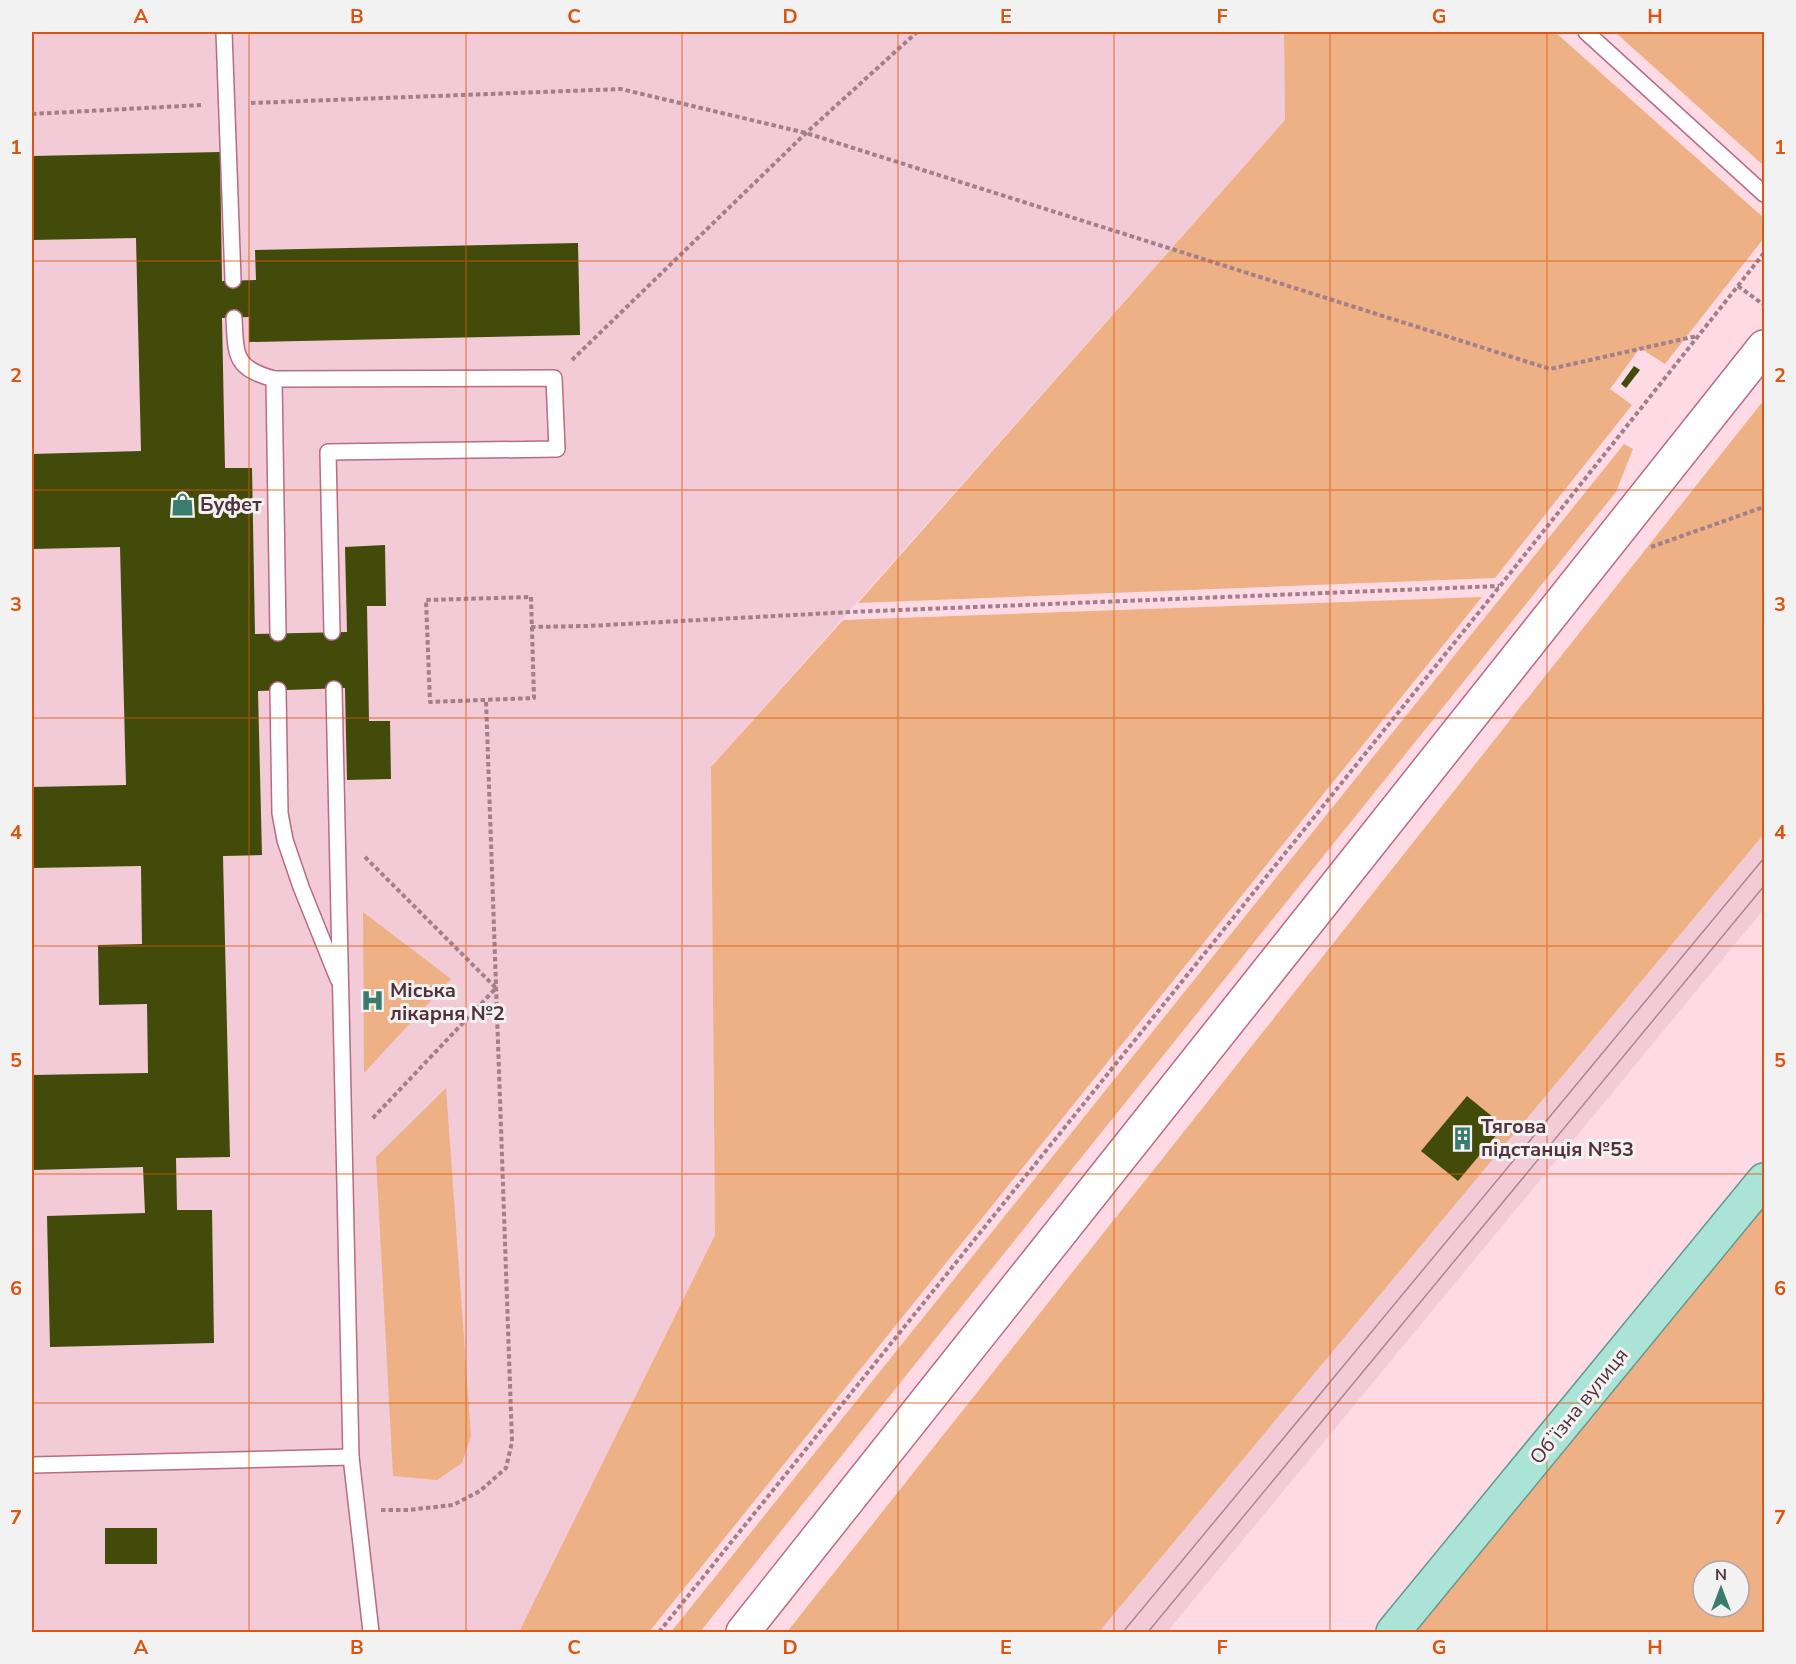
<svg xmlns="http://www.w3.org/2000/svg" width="1796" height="1664" viewBox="0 0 1796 1664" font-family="'Nunito Sans',sans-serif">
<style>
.built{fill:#f2cbd7}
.green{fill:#eeb185;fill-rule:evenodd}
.building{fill:#424b0a}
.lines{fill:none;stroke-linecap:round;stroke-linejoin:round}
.service-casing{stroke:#b96a87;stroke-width:18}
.tertiary-casing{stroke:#b96a87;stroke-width:36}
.primary-casing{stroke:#67988f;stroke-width:36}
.path{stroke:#a27f8b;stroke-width:4;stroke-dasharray:4.5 3;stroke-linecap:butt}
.service{stroke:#fff;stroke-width:15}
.tertiary{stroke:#fff;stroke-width:33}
.primary{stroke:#abe3d6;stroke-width:33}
.tram{stroke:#aa8793;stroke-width:1.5}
.grid{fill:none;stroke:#d95511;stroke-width:1.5;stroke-opacity:0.55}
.labels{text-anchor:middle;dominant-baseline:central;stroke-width:6;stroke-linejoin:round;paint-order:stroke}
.poi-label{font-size:20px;font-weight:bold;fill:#52303c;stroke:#f2f2f2;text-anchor:start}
.street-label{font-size:20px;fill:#52303c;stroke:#f2f2f2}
.neatline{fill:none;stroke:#d95511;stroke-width:2}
.grid-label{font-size:20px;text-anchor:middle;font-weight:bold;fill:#d95511}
</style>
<rect width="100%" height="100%" fill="#fedae5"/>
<g class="built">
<polygon points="32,32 1284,32 1285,120 711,767 715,1235 519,1632 32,1632"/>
<polygon points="1764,834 1764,909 1167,1632 1099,1632"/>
</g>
<g class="green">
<polygon points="1284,32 1555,32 1764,218 1764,238 1665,364 1640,348 1610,389 1632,405 1495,578 858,603 1285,120"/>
<polygon points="1615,32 1764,32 1764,166"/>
<polygon points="1764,400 1764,834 1099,1632 787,1632"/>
<polygon points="1624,444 1633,449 1616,492 700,1632 671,1632"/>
<polygon points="1482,597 649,1632 519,1632 715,1235 711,767 843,620"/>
<polygon points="363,912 451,979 364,1073"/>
<polygon points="446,1088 471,1436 462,1463 437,1480 393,1476 376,1157"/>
<path d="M1764,1180v452h-371zM1703,1571h36v36h-36z"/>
</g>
<g class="building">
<polygon points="220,152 222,281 256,280 255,250 578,243 580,335 249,342 249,317 222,318 225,468 252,468 255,634 347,632 345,547 385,545 386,606 367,606 369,721 390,721 391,779 347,780 345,688 258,691 262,855 223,856 230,1157 176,1158 177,1210 212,1210 214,1343 50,1347 47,1216 145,1213 143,1167 32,1170 32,1075 148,1073 147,1004 99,1005 98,945 142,944 141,866 32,868 32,787 126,785 120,547 32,549 32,454 141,451 136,238 32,240 32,156"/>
<polygon points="1634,366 1640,370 1626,388 1621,384"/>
<polygon points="1467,1096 1504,1126 1458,1181 1421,1151"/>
<rect x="105" y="1528" width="52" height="36"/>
</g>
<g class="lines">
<defs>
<g id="service">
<polyline points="224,32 233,280"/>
<polyline points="1586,32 1764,194"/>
<path d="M234,318c2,38 0,50 40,61"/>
<polyline points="278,633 274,379 554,378 557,449 328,452 332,632"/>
<polyline points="334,689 351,1457 371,1632"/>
<polyline points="278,690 280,813 285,840 301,887 338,979"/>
<polyline points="32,1465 351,1457"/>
</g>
<polyline id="tertiary" points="743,1632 1764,347"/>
<polyline id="primary" points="1393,1632 1764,1180"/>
</defs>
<use href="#service" class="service-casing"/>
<use href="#tertiary" class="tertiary-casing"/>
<use href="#primary" class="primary-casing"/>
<g class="path">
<polyline points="251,103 621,89 806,133 1550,369 1697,336"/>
<polyline points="32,114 201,105"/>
<polyline points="1738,286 1764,305"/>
<polyline points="572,360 806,133 917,32"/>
<polyline points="1651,547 1764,507"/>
<polygon points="531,597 534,698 430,702 426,600"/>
<polyline points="531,627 587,626 850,612 1499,586"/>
<polyline points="365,857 496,988 371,1120"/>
<polyline points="381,1510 408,1510 453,1505 480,1491 506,1468 512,1442 486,700"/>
<polyline points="659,1632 1500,586 1764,253"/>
</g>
<use href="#service" class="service"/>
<use href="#tertiary" class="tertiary"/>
<use href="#primary" class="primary"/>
<g class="tram">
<polyline points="1123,1632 1764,858"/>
<polyline points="1148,1632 1764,886"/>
</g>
</g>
<path class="grid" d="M249,32v1600M466,32v1600M682,32v1600M898,32v1600M1114,32v1600M1330,32v1600M1547,32v1600M32,261h1732M32,490h1732M32,718h1732M32,946h1732M32,1174h1732M32,1403h1732"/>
<defs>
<symbol id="shop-bare" viewBox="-9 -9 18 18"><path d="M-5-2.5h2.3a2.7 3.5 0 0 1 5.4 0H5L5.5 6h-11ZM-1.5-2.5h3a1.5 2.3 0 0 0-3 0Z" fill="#3a7c6e" stroke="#f2f2f2" stroke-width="2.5" paint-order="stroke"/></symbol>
<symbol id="hospital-bare" viewBox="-9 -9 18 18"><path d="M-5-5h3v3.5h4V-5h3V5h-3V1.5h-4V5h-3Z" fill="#3a7c6e" stroke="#f2f2f2" stroke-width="2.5" paint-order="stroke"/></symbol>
<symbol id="building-bare" viewBox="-9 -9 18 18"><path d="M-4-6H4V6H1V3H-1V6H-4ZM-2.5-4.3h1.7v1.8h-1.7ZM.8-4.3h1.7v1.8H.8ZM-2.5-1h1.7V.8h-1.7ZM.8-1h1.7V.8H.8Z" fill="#3a7c6e" stroke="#f2f2f2" stroke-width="2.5" paint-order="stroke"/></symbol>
</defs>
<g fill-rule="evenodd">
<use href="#shop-bare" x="166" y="488" width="33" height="33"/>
<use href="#hospital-bare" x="356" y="984" width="33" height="33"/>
<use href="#building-bare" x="1446" y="1122" width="33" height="33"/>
</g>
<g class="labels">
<g class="poi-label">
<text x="200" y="504">Буфет</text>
<text x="390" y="990">Міська<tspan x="390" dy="23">лікарня №2</tspan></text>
<text x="1481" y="1126">Тягова<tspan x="1481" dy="23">підстанція №53</tspan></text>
</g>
<g class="street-label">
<text transform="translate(1579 1406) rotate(-51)">Обʼїзна вулиця</text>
</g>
</g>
<rect width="1796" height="1664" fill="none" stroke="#f2f2f2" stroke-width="66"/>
<g transform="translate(1721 1589)"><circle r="28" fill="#f2f2f2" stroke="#b2a4a9" stroke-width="1.5"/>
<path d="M0-4.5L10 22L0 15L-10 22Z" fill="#3a7c6e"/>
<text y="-9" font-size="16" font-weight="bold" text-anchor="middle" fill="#52303c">N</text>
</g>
<rect x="33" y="33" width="1730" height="1598" class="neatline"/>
<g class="grid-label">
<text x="141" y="23">A</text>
<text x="357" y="23">B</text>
<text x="574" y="23">C</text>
<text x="790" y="23">D</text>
<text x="1006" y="23">E</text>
<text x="1222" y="23">F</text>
<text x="1439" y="23">G</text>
<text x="1655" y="23">H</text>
<text x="16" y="154">1</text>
<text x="1780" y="154">1</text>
<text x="16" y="382">2</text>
<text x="1780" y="382">2</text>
<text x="16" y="611">3</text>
<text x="1780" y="611">3</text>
<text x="16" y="839">4</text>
<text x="1780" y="839">4</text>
<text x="16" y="1067">5</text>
<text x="1780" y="1067">5</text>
<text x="16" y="1295">6</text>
<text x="1780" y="1295">6</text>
<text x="16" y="1524">7</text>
<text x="1780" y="1524">7</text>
<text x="141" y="1654">A</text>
<text x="357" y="1654">B</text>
<text x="574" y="1654">C</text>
<text x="790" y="1654">D</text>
<text x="1006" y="1654">E</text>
<text x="1222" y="1654">F</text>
<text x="1439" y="1654">G</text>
<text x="1655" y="1654">H</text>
</g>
</svg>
